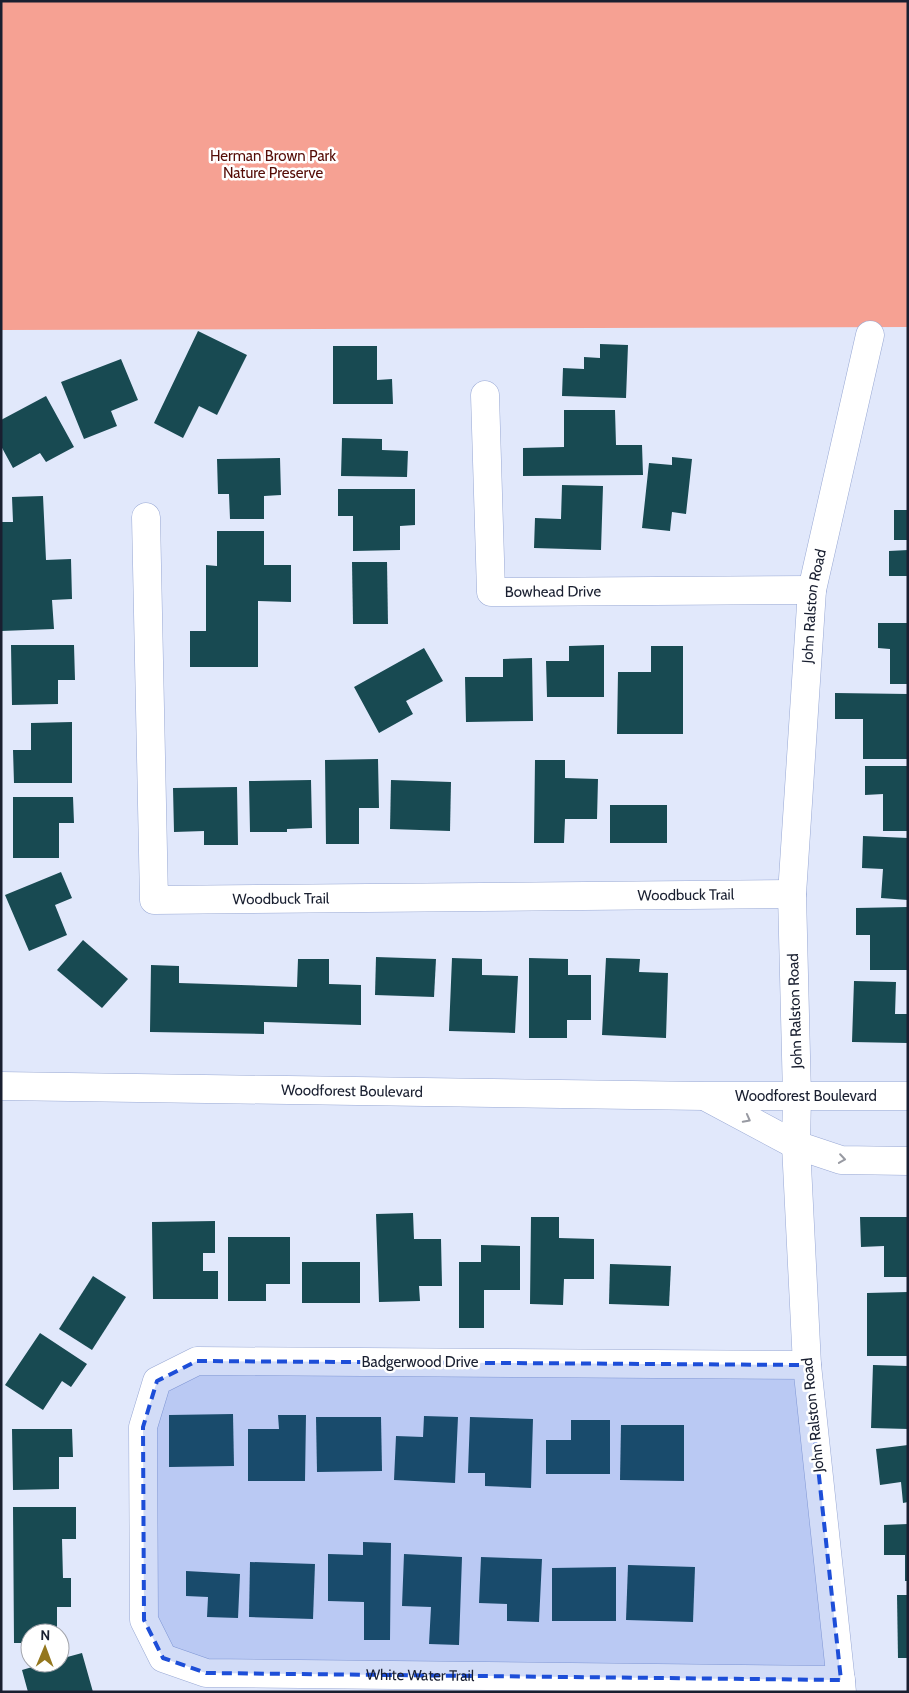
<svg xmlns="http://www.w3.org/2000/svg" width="909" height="1693" viewBox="0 0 909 1693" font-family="Cabin,sans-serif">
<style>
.green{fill:#f6a193}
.building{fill:#184a52}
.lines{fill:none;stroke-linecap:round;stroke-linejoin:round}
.minor-casing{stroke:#98a8d4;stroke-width:29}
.tertiary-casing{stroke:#98a8d4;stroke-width:29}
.minor{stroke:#fff;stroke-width:28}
.tertiary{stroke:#fff;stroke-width:28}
.oneway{stroke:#989aa2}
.marked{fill:#1d4ed8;fill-opacity:0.2;stroke:#1d4ed8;stroke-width:4;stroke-dasharray:10 6;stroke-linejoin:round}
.labels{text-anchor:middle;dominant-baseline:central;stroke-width:5;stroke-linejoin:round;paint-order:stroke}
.park-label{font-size:15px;fill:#550d07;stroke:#fff}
.street-label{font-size:15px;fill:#191f30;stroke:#fff}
</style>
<rect width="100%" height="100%" fill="#e1e8fb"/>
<polygon class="green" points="1,1 908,1 908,327 1,330"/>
<g class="building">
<polygon points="198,331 247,355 217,415 199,406 183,438 154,423"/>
<polygon points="600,344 628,345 626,398 562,396 563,368 584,369 584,357 600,358"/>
<polygon points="333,346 377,346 377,380 392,379 393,404 333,404"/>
<polygon points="121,359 138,400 111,411 117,426 84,439 61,382"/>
<polygon points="46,396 74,447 46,462 40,453 13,468 1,446 1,420"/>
<polygon points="564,410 615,410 616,445 642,445 643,475 523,476 523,448 564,447"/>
<polygon points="342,438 382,439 382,450 408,451 407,477 341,476"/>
<polygon points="672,457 692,459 686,514 672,512 670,531 642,528 649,463 672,465"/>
<polygon points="280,458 281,495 264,496 264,519 230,519 229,494 218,494 217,459"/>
<polygon points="562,485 603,486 601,550 534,548 535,518 561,519"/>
<polygon points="338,489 415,489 415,525 400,526 400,550 353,551 353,516 338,516"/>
<polygon points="43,496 46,560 71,559 72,599 52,600 54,629 1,631 1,522 13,522 12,497"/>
<rect x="894" y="510" width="14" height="30"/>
<polygon points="217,531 264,531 264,565 291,565 291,602 258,601 258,667 190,667 190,631 206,631 206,565 217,566"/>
<polygon points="908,550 908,576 889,576 889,551"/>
<polygon points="352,562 387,562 388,624 353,624"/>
<polygon points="878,623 908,623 908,684 890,684 890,649 878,648"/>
<polygon points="11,645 74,645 75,680 58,680 58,704 12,705"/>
<polygon points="604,645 604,697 547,697 546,661 569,661 569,646"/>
<polygon points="651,646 683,646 683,734 617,734 618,672 651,672"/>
<polygon points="424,648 443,681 406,701 413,714 379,733 354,687"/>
<polygon points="532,658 533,721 466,722 465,677 503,677 503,659"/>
<polygon points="835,693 908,694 908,759 863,759 863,719 835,719"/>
<polygon points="72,722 72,783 14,783 13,750 31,750 31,723"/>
<polygon points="378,759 379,808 359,808 359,844 326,844 325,760"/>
<polygon points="535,760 565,760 565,778 598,779 597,819 565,819 564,843 534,843"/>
<polygon points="865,766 908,766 908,831 883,831 883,794 865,795"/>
<polygon points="311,780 312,828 287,829 287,832 250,832 249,781"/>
<polygon points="391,780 451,782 450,831 390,829"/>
<polygon points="237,787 238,845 204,845 204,831 174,832 173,788"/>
<polygon points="13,797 73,797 74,823 59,823 59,858 13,858"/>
<rect x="610" y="805" width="57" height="38"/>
<polygon points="863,836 908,838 908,900 881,898 883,869 862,868"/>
<polygon points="61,872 72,898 55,905 67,935 29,951 5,895"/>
<polygon points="908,907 908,970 870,970 870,935 856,935 856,908"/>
<polygon points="83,940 128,979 102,1008 57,970"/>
<polygon points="376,957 436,959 434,997 375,995"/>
<polygon points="452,958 482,959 482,975 518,976 515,1033 449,1031"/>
<polygon points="529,958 568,959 568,975 591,975 591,1020 567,1020 567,1038 529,1038"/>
<polygon points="606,958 640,959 639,972 668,973 666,1038 602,1035"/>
<polygon points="298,959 329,959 329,984 361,985 361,1025 264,1022 264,1034 150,1032 151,965 179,966 179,983 297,987"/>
<polygon points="854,981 896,982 895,1014 908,1014 908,1043 852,1042"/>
<polygon points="413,1213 414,1239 441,1239 442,1286 419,1286 420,1301 379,1302 376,1214"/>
<polygon points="531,1217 559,1217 559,1238 594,1239 594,1279 564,1279 563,1305 530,1304"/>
<polygon points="860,1217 908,1217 908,1277 884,1277 884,1246 861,1247"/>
<polygon points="215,1221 215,1253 203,1253 203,1271 218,1271 218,1299 153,1299 152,1222"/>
<polygon points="228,1237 290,1237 290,1284 266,1284 266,1301 228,1301"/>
<polygon points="481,1245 520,1246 520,1290 484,1290 484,1328 459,1328 459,1262 481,1262"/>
<rect x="302" y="1262" width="58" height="41"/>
<polygon points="610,1264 671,1266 669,1306 609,1304"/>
<polygon points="93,1276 126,1297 92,1350 59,1329"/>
<polygon points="908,1292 908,1356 867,1356 867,1293"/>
<polygon points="40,1333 87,1364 71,1387 62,1381 43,1410 5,1385"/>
<polygon points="873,1365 908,1366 908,1429 871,1428"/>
<polygon points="233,1414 234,1466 169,1467 169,1415"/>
<polygon points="278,1415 306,1415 305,1481 248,1481 248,1429 279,1429"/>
<polygon points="424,1416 458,1417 455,1483 394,1480 396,1436 423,1437"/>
<polygon points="316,1417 381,1417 382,1471 317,1472"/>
<polygon points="470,1417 533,1419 531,1488 485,1486 485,1473 468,1473"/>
<polygon points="571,1420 610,1420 610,1474 546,1474 546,1440 571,1440"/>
<polygon points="621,1425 684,1425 684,1481 620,1480"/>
<polygon points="12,1429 72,1429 73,1457 59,1457 59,1489 13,1490"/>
<polygon points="908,1445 908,1502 903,1503 901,1482 880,1485 876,1449"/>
<polygon points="13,1507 76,1507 76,1539 62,1539 63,1578 71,1578 71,1607 57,1607 57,1633 30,1633 30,1643 14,1643"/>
<polygon points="908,1524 908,1581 905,1581 905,1555 884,1555 884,1525"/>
<polygon points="363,1542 391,1543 390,1640 364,1640 364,1602 328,1601 328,1554 363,1555"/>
<polygon points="404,1554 462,1557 459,1645 429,1644 431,1607 402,1606"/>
<polygon points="481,1557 542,1559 539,1622 507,1621 507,1604 479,1603"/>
<polygon points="250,1562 315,1564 313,1619 249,1617"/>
<polygon points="628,1565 695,1567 693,1622 626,1620"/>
<polygon points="616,1567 616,1621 552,1621 552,1568"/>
<polygon points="186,1571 240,1574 238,1618 207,1617 208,1597 186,1596"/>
<polygon points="897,1595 908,1595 908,1658 898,1658"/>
<polygon points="82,1653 93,1692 28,1692 22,1670 46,1663 60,1663 60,1659"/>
</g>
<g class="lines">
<defs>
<g id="minor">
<path id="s1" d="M485,395l6,197 321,-2"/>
<path id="s2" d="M146,517l8,383 638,-6"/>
<path id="s3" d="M1,1086l703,10h93"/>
<polyline points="708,1098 796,1145"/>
<path id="s4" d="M807,1365l-610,-4 -40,20 -14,46 1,193 19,38 43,15 635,7"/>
</g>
<g id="tertiary">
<polyline points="797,1096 908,1096"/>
<polyline points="796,1145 841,1160 908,1161"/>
<path id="s5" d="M842,1692l-35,-327 -11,-220 1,-49 -5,-202 20,-304 58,-255"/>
</g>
</defs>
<use href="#minor" class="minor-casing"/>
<use href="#tertiary" class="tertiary-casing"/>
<use href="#minor" class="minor"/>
<use href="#tertiary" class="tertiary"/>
</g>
<defs><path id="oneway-chevron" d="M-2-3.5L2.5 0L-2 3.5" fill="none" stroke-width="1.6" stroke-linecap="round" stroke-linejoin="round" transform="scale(1.25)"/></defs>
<g class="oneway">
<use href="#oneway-chevron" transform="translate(747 1119) rotate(28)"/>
<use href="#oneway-chevron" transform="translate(842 1159) rotate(8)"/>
</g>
<path class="marked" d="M197,1361l610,4 34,315 -635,-7 -43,-15 -19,-38 -1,-193 14,-46z"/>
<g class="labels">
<g class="park-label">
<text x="273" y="156">Herman Brown Park<tspan x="273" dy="17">Nature Preserve</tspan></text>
</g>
<g class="street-label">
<text stroke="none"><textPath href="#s1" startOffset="259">Bowhead Drive</textPath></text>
<text stroke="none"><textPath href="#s5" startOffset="1089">John Ralston Road</textPath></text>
<text stroke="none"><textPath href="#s2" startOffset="915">Woodbuck Trail</textPath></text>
<text stroke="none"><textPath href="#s2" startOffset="510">Woodbuck Trail</textPath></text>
<text transform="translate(795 1011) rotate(-92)">John Ralston Road</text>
<text stroke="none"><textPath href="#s3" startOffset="351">Woodforest Boulevard</textPath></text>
<text x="806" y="1096">Woodforest Boulevard</text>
<text x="420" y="1362">Badgerwood Drive</text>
<text transform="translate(813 1415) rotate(-96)">John Ralston Road</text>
<text stroke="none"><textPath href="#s4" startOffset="1198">White Water Trail</textPath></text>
</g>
</g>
<rect width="909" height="1693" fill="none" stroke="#191f30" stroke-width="5"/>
<g transform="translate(45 1648) rotate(1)"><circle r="24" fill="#ffffff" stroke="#a3a5ac"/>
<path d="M0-4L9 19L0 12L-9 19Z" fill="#94771e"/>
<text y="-8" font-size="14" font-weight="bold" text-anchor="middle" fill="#191f30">N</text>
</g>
</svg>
